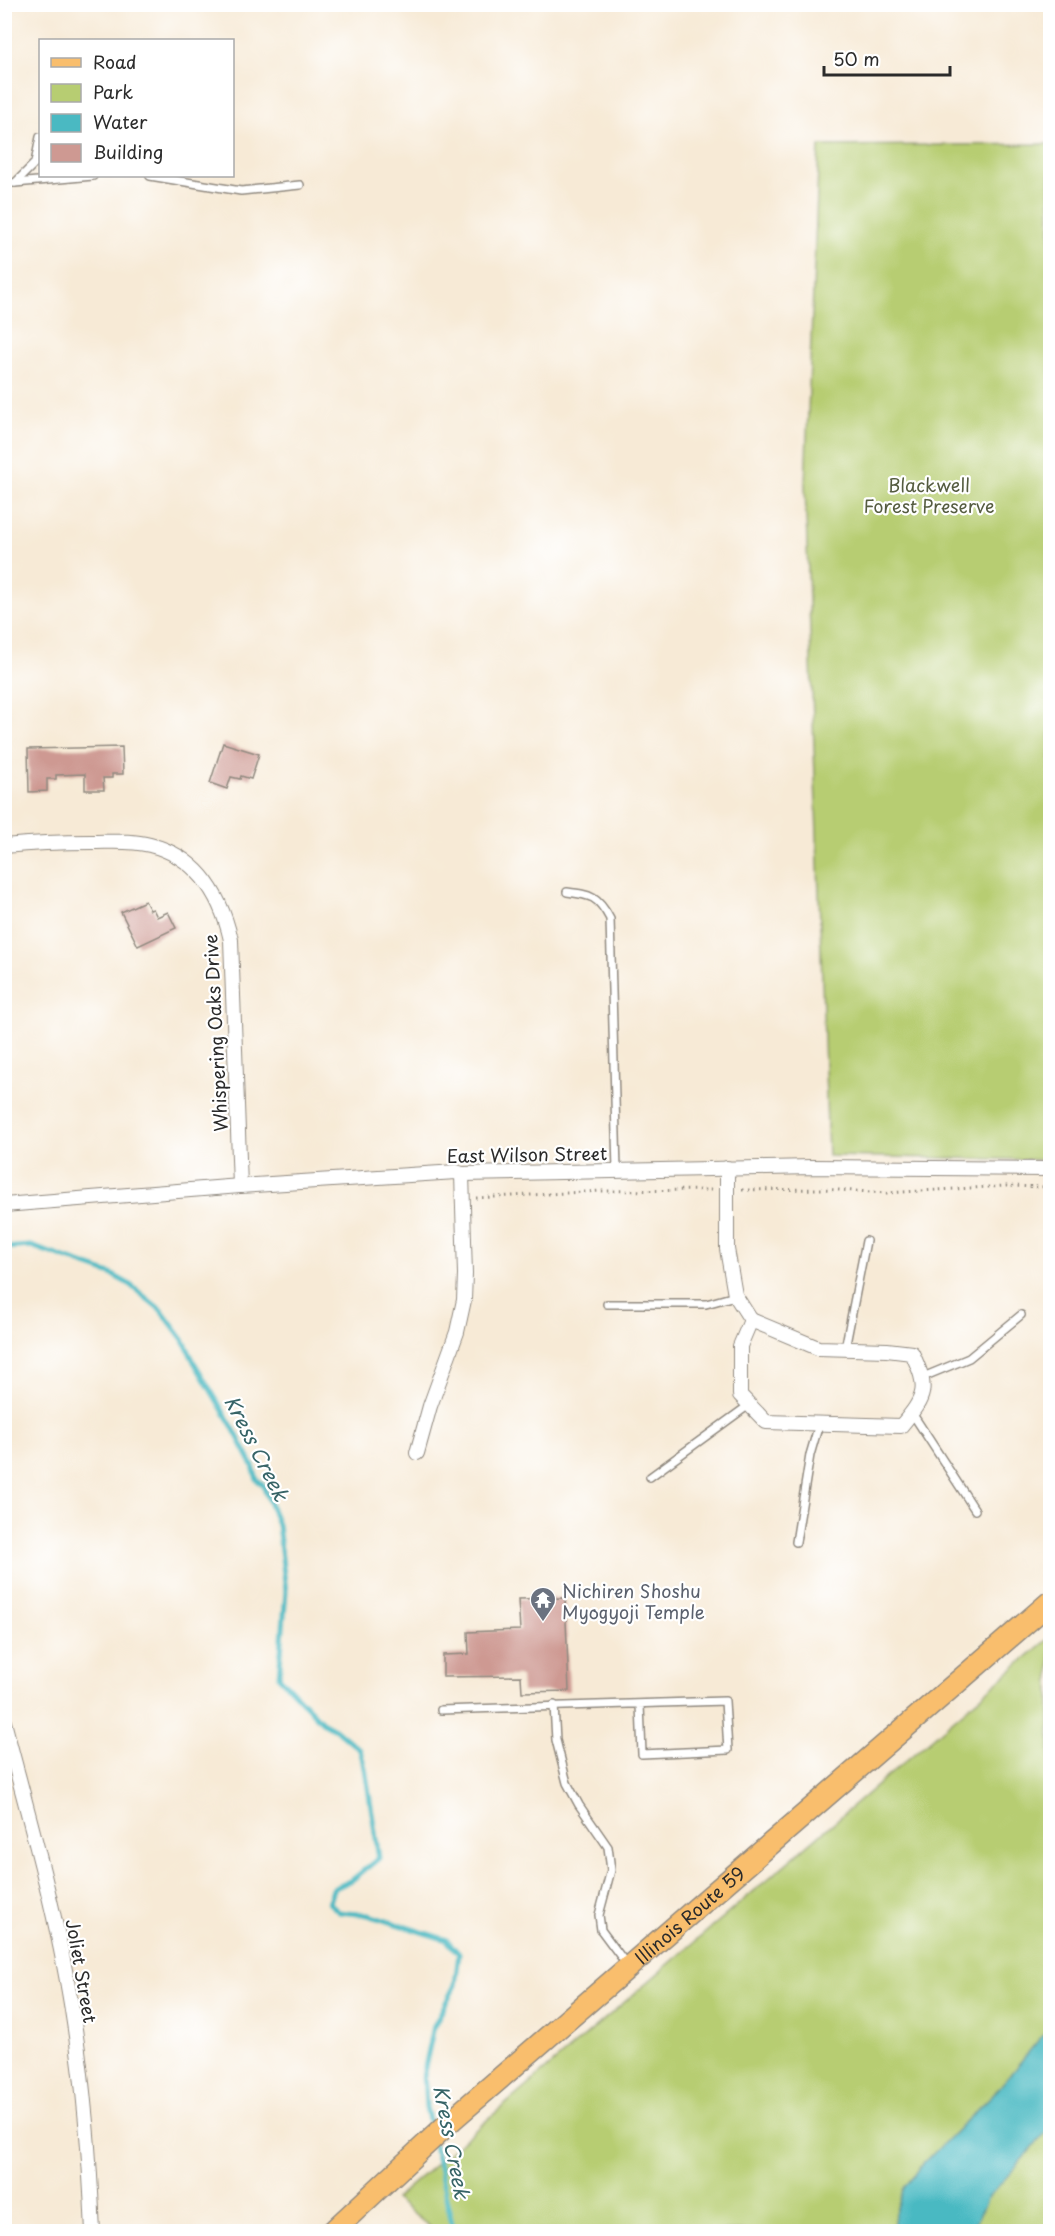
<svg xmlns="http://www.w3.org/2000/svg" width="1055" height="2236" viewBox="0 0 1055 2236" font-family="'Playpen Sans',sans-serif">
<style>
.green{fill:#b7cd72;stroke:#717c4e;stroke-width:1.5}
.water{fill:#4ab9c2;stroke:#3a7276;stroke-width:1.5}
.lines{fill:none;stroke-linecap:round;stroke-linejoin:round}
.stream{stroke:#4ab9c2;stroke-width:5}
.building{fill:#ce9992}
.service-casing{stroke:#918a80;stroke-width:10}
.minor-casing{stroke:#918a80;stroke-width:16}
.primary-casing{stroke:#918a80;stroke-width:24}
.path{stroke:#918a80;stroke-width:3;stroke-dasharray:1.5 4.5;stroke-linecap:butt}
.service{stroke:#fff;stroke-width:7}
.minor{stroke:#fff;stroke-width:14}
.primary{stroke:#f9be6d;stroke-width:21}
.labels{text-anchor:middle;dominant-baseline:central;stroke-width:4.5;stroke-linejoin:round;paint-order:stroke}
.park-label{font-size:18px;fill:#555c40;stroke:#fff}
.street-label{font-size:18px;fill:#2b2b2b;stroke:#fff}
.worship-label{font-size:18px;fill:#5b616d;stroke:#fff;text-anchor:start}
.water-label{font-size:20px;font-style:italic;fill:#376467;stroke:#fff}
</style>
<rect width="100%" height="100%" fill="#fff"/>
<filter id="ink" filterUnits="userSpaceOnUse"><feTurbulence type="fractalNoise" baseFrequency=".0167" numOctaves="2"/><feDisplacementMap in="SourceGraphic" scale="12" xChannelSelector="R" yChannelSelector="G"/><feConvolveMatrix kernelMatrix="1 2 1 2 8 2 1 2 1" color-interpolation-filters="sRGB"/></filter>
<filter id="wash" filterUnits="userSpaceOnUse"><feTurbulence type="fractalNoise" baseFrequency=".008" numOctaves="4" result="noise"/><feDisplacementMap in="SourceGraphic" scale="24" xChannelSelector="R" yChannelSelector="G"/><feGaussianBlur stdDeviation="1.35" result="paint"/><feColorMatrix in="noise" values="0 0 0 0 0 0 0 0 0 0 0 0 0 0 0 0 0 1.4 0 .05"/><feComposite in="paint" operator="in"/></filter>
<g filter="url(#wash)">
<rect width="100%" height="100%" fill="#f7ead6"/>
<g class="green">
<polygon points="1050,144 1050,1160 828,1156 805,485 819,146"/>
<polygon points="1050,1637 1050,2231 435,2231 395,2199"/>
</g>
<path class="water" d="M1050,2026v102l-63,71c-3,12 -12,20 -15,32h-79l2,-18 9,-25 19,-24 75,-75z"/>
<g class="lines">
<g class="stream">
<polyline points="4,1248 31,1246 111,1274 129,1284 161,1310 184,1341 194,1362 232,1426 253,1466 257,1480 263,1485 278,1525 286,1591 279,1677 322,1722 335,1729 360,1750 365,1768 379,1858 352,1880 333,1889 329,1903 339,1912 368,1915 447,1940 459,1954 455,1985 434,2026 424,2072 426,2107 432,2133"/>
<polyline points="434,2145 454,2232"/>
</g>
</g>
<g id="blocks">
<g class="building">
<polygon points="223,743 259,754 251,779 241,776 240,779 231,777 227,789 210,783"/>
<polygon points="122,747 123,774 112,774 112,778 103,778 104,790 85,790 85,774 56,775 56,779 47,779 47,791 29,792 28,749"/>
<polygon points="145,901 150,910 153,909 157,917 168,912 176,928 138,946 121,912"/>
<polygon points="565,1598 569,1691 522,1692 521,1676 443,1677 443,1655 469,1654 468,1632 520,1630 518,1599"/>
</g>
</g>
</g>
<g filter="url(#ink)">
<use href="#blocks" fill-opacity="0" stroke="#918a80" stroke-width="1.5"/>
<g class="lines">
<defs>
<g id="service">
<polyline points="150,176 241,191 300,185"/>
<polyline points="4,183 15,183 35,163 40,137"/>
<polyline points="15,183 93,176"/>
<path d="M567,892c24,3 31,4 43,27l7,251"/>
<polyline points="607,1304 706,1304 735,1296"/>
<polyline points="845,1349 866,1241"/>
<polyline points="923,1377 969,1358 1021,1315"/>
<polyline points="912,1413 975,1510"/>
<polyline points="650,1477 749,1405"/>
<polyline points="796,1542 810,1455 819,1424"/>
<polyline points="554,1705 556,1740 567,1783 579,1805 608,1847 611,1870 599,1915 601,1930 627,1965"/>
<polyline points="441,1710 725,1701 728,1750 642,1754 640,1705"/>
</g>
<g id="minor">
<path d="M4,846c30,-3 58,-4 87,-4 20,0 40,-2 59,3 48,12 71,51 81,95l9,246"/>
<polyline points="727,1168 727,1249 735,1295 751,1320"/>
<polyline points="4,1205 240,1186 456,1172 462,1174 812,1167 1050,1169"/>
<path d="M751,1320l67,28 69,2 25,3c17,36 14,43 -11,73l-135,-4 -26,-27v-49z"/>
<polyline points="417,1453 430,1406 457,1332 464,1300 465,1274 462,1174"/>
<path d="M4,1722c26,100 55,199 70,301 11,69 16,139 19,209"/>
</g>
<g id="primary">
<path id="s1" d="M332,2232l121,-113 597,-517"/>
</g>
</defs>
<use href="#service" class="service-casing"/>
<use href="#minor" class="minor-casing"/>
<use href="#primary" class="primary-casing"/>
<g class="path">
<polyline points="742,1190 822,1189 886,1193 1006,1186 1050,1187"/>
<polyline points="476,1198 602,1191 712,1190"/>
</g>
<use href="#service" class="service"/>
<use href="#minor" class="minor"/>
<use href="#primary" class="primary"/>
</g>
</g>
<defs>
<symbol id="temple-pin" viewBox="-11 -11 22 30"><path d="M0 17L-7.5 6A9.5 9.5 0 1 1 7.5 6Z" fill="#6b7280" stroke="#fff"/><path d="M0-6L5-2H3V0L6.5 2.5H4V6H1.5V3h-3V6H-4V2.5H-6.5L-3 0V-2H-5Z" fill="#fff"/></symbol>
</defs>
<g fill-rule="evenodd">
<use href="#temple-pin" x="528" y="1585" width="30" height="40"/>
</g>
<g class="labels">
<g class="park-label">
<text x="929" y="484">Blackwell<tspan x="929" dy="21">Forest Preserve</tspan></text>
</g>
<g class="street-label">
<text transform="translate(215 1033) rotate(-93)">Whispering Oaks Drive</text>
<text transform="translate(527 1154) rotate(-1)">East Wilson Street</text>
<text stroke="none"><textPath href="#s1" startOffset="478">Illinois Route 59</textPath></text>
<text transform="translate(82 1971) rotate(80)">Joliet Street</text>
</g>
<g class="worship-label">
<text x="562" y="1590">Nichiren Shoshu<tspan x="562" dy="21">Myogyoji Temple</tspan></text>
</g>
<g class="water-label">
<text transform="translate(257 1448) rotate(63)">Kress Creek</text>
<text transform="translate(452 2142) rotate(79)">Kress Creek</text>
</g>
</g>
<rect width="1055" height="2236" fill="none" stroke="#fff" stroke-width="24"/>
<rect x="39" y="39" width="195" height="138" fill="#ffffff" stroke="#aaaaaa" stroke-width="1.5"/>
<rect x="51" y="58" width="30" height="9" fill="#f9be6d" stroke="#aaaaaa" stroke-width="1.5"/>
<text x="93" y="69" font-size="18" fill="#2b2b2b">Road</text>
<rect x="51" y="84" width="30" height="18" fill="#b7cd72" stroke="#aaaaaa" stroke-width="1.5"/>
<text x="93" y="99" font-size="18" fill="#2b2b2b">Park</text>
<rect x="51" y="114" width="30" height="18" fill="#4ab9c2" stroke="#aaaaaa" stroke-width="1.5"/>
<text x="93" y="129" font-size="18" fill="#2b2b2b">Water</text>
<rect x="51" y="144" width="30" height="18" fill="#ce9992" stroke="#aaaaaa" stroke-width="1.5"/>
<text x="93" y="159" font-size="18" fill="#2b2b2b">Building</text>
<path d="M824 66v9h126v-9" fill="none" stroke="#2b2b2b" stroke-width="3"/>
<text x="833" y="66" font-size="18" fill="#2b2b2b" stroke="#ffffff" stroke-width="4.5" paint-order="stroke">50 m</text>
</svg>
